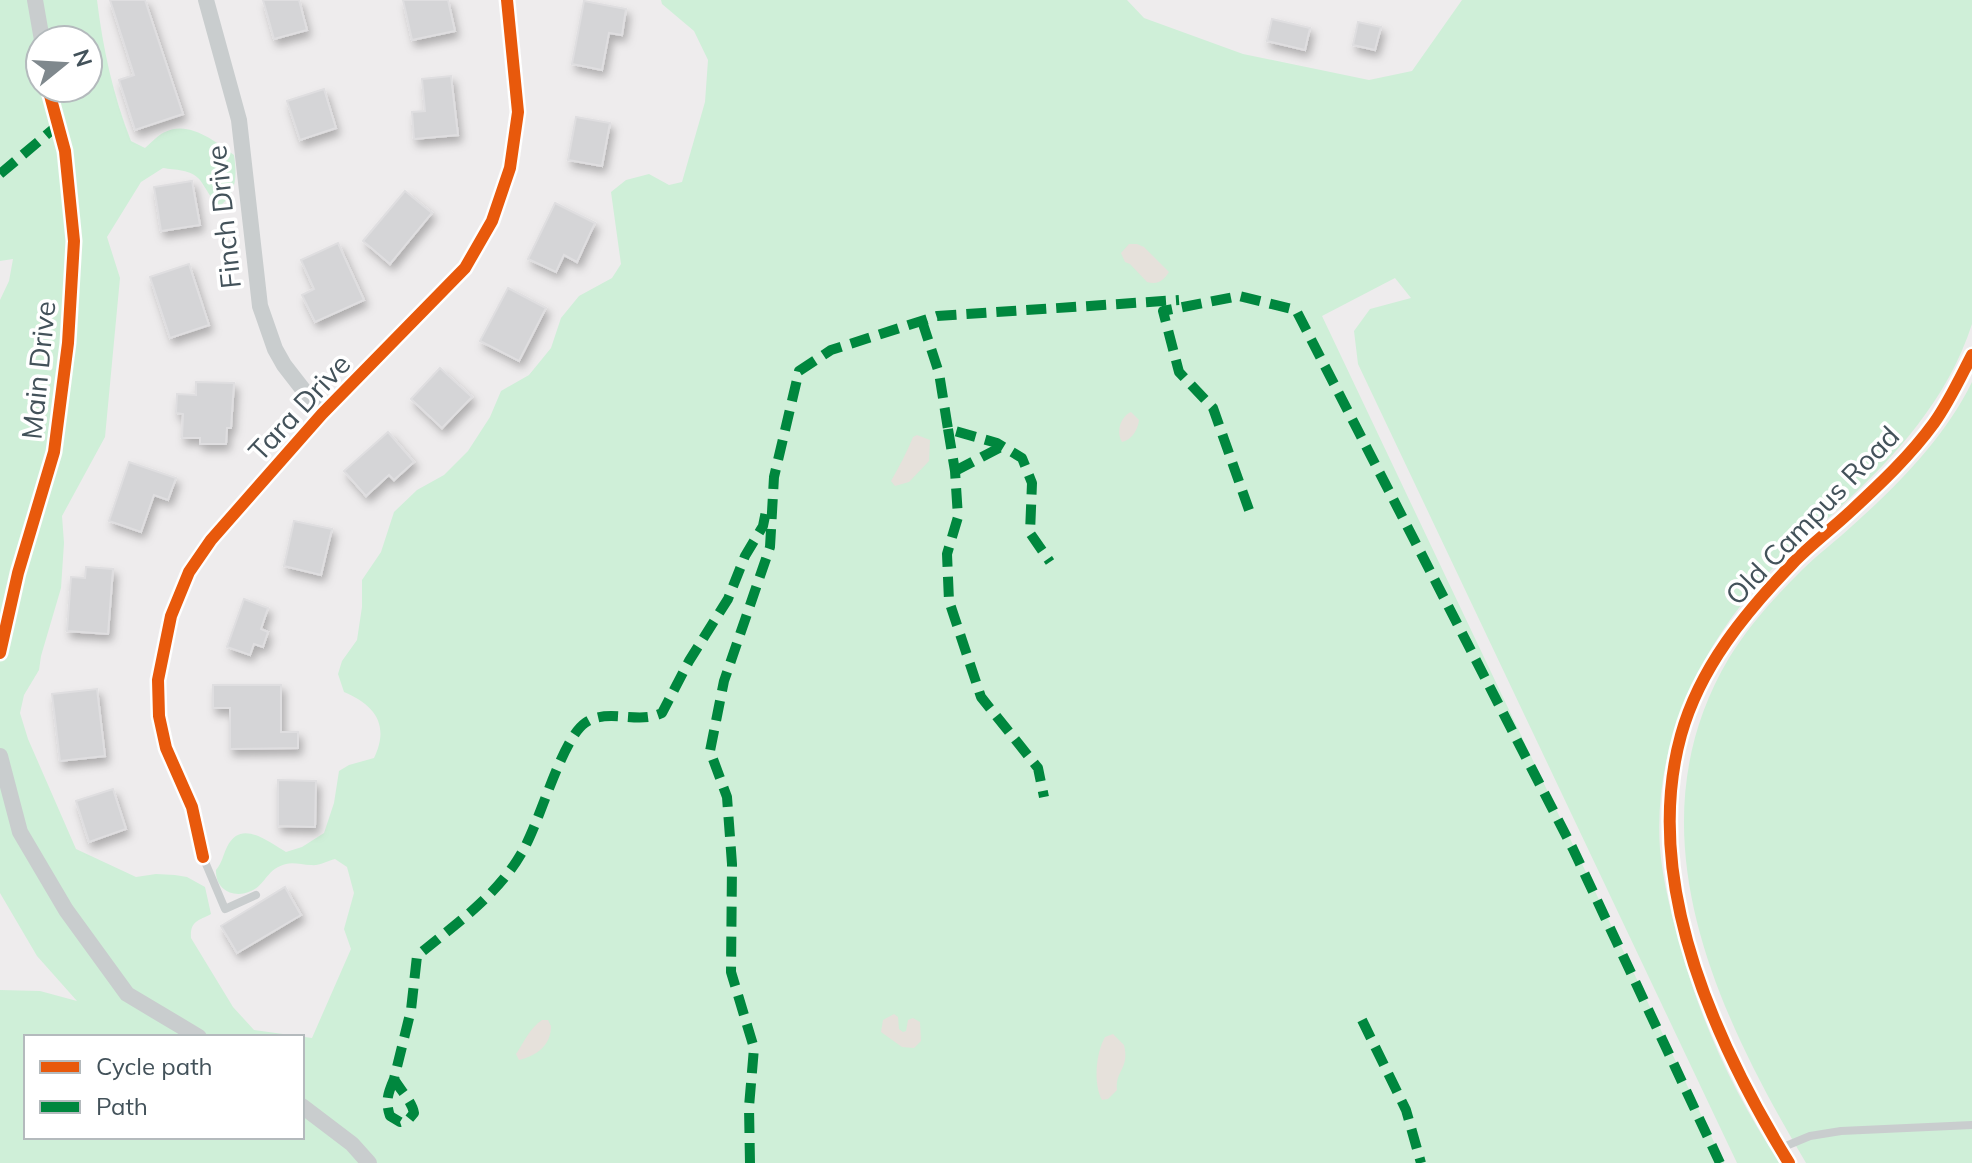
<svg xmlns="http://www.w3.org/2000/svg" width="1972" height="1163" viewBox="0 0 1972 1163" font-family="Mulish,sans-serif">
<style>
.green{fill:#cfefd8;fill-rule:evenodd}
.sand{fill:#e6e1db}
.building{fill:#d5d5d7;stroke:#dfdee0;stroke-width:2;filter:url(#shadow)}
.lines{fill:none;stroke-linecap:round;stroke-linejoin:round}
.service{stroke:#c9cdce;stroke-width:8}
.minor{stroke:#c9cdce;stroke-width:16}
.quiet{stroke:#00873e;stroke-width:10;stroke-dasharray:20 10;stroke-linecap:butt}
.cycleway-casing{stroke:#fff;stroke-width:17}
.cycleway{stroke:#e8590c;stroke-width:12}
.labels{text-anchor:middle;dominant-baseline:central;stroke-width:7;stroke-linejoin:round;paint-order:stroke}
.street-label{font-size:28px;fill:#43525a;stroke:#fff}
</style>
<defs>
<filter id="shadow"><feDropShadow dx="3.5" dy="6" stdDeviation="4" flood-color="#0004"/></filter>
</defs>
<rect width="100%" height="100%" fill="#eeeced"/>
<g class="green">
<path d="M0,0h97c6,49 16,95 34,141l14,7c6,-5 13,-13 20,-16 24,-12 51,10 69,23 3,21 3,37 -14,51 -10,-7 -13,-17 -20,-26 -9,-11 -25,-10 -37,-12l-22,14 -34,55 13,41 -15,159 -43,79 2,27 -3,45 -20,68 -2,14 -15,25 -4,18 8,26 48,110 60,28 20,-3 19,1 12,2 18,10 6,27c-13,7 -21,7 -20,24l42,69 21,23 58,8 39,-89 -7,-20 10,-36 -7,-26 -12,-8c-8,2 -16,7 -24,6 -9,0 -17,-3 -25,-1 -20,5 -20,21 -35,27 -17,8 -36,-1 -35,-21 6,-7 7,-15 11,-23 14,-29 41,-5 59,5l16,-5 22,-14 10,-30 5,-32 10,-6 25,-7c16,-33 1,-53 -30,-66l-6,-18 4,-13 15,-21 5,-33v-27l19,-28 13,-40 23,-22 27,-15 24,-24 22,-34 11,-26 28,-16 22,-27 10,-30 18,-22 33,-18 9,-14 -10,-72 15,-12 23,-6 20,11 13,-3 23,-80 3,-42 -14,-29 -32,-27 -1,-4h466l17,18 99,36 126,26 43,-9 50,-71h510v324c-24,75 -77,133 -134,185 -17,16 -37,31 -54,48 -78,76 -132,181 -124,292 3,34 12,67 21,100 21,76 55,149 99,214h-43l-379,-799 -4,-33 16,-22 41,-11 -16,-20 -73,38 402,847h-1724v-173l40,1 37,10 -40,-45 -37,-63v-593l9,-19 4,-22 -13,2zM40,40h48v48h-48zM26,1037h276v100h-276z"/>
<path d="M1972,382v781h-166c-90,-152 -178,-335 -77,-505 20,-33 46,-61 73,-88 16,-16 34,-29 50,-44 46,-41 93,-89 120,-144z"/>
</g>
<g class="sand">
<path d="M1129,244h8l7,3 25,25c-6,9 -11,13 -22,10l-17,-18 -5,-2 -4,-9z"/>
<path d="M1131,412l8,8c-1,9 -7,20 -17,22 -6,-10 -2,-25 9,-30z"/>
<path d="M917,435l13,5 -1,21 -20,21 -14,4 -4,-5c9,-16 16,-29 22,-44z"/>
<polygon points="894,1014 898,1017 899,1029 903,1032 906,1031 908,1020 913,1018 920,1022 921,1041 914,1048 902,1047 881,1032 883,1020"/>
<path d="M542,1020h6l3,6c0,20 -15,30 -32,34l-3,-6c8,-12 14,-26 26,-34z"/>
<path d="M1113,1034l11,11c6,24 -9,25 -7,45l-9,9 -6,1c-9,-17 -6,-47 3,-63z"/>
</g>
<g class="building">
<polygon points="110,0 145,0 183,114 135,130 119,80 134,75"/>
<polygon points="263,0 299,0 307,30 274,39"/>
<polygon points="403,0 448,0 455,31 412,40"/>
<polygon points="584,1 626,9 622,35 609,33 602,70 572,64"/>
<polygon points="1272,19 1310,28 1305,50 1267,41"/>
<polygon points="1358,22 1381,27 1375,50 1353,45"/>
<polygon points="451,76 458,135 414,139 412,112 425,111 422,79"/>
<polygon points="324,89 336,128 300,140 287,101"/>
<polygon points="576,117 610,123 602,166 568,160"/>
<polygon points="192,181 200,225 161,231 154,187"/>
<polygon points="405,191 432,213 390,264 363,241"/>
<polygon points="555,203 595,223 577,262 564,255 556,272 528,259"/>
<polygon points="338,243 364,300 315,322 302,295 314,289 301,260"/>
<polygon points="189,264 209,325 170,338 150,277"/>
<polygon points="508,288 546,308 519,361 480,341"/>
<polygon points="440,368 472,397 442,428 411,399"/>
<polygon points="196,382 234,383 231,428 227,428 226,444 200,444 200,438 182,438 183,414 176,413 177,394 196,395"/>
<polygon points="388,432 414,462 394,480 389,475 366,496 344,471"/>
<polygon points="129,462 176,478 168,500 154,495 141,532 109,521"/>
<polygon points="294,521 332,529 321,575 284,566"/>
<polygon points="86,567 113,569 108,634 67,631 71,577 85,578"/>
<polygon points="244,599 268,608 261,629 268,632 263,647 254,644 250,655 227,647"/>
<polygon points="213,685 281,685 281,732 298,732 298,748 230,749 230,708 213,708"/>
<polygon points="97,689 105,756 60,761 52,694"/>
<polygon points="278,780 316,781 315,827 278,826"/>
<polygon points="113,789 126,829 89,842 76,801"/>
<polygon points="285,887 301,915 237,953 221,926"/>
</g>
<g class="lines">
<g class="service">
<polyline points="203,857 225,909 256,895"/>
<polyline points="1781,1148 1810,1136 1841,1131 1972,1125"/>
</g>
<g class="minor">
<polyline points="35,0 42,40"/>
<polyline points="206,0 239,120 260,306 275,349 284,365 322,414"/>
<polyline points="0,653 18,573 54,452 68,343 74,241 65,151 48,88"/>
<polyline points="0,756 20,832 66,910 127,994 199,1037"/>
<polyline points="203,857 192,807 166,748 159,716 158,680 171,616 189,572 211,540 322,414 465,268 492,221 510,168 518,112 507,0"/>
<polyline points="302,1106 352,1144 369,1163"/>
<path d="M1789,1163c-75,-122 -148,-283 -108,-428 19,-68 64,-122 111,-171 18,-19 40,-35 59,-53 29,-27 59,-55 83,-88 15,-21 26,-45 38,-68"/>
</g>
<g class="quiet">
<polyline points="0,174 58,125"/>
<polyline points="922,321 939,373 948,429 997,443 1022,458 1032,483 1030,533 1050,562"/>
<polyline points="948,429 955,471 958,517 947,554 949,601 981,697 1038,768 1044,797"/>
<polyline points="955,471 1003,446"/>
<polyline points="1249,510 1213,408 1179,372 1163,311 1239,296 1296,310 1573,849 1720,1163"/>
<polyline points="1362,1020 1406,1110 1421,1163"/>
<path d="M394,1079c-6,14 -9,22 -4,37l10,6 9,-3 5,-6c-2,-12 -14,-23 -20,-34l17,-69 6,-54c37,-31 79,-59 104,-102 19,-31 40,-114 64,-131 23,-16 52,2 77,-10l27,-52 39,-62 17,-43 18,-30 3,-15"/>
<polyline points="750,1163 749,1107 754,1048 731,972 732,864 727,797 710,751 724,681 770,547 774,477 799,371 831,350 937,316 1179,300"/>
</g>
<defs>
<g id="cycleway">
<polyline points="0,653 18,573 54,452 68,343 74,241 65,151 48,88"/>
<polyline points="203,857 192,807 166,748 159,716 158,680 171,616 189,572 211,540 322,414 465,268 492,221 510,168 518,112 507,0"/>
<path d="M1789,1163c-75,-122 -148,-283 -108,-428 19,-68 64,-122 111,-171 18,-19 40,-35 59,-53 29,-27 59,-55 83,-88 15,-21 26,-45 38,-68"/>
</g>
</defs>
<use href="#cycleway" class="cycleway-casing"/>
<use href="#cycleway" class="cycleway"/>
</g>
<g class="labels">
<g class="street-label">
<text transform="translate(223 217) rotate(-96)">Finch Drive</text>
<text transform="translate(38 370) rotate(-84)">Main Drive</text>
<text transform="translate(299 407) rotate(-47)">Tara Drive</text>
<text transform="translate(1812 515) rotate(-46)">Old Campus Road</text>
</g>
</g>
<rect x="24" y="1035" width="280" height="104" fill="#ffffff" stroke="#b4babd" stroke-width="2"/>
<rect x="40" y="1061" width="40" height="12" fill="#e8590c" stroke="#b4babd" stroke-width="2"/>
<text x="96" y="1075" font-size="24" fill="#43525a">Cycle path</text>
<rect x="40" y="1101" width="40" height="12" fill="#00873e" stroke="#b4babd" stroke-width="2"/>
<text x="96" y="1115" font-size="24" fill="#43525a">Path</text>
<g transform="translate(64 64) rotate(72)"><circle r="38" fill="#ffffff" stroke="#b4babd" stroke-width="2"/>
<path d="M0-6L14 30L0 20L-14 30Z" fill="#7f888d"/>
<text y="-12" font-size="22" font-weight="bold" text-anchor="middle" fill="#43525a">N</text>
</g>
</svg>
